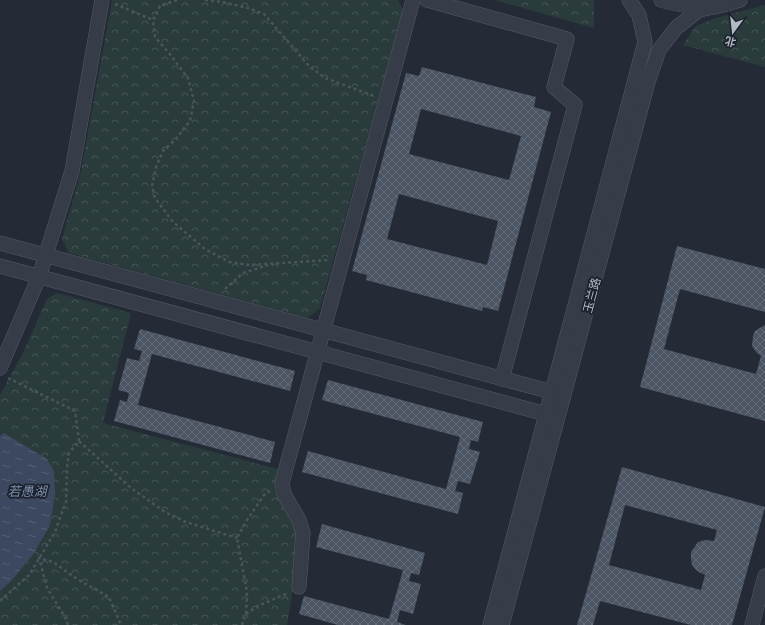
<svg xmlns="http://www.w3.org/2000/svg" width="765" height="625" viewBox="0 0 765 625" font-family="'Exo 2','Noto Sans SC',sans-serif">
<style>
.park{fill:url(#park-crowns)}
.water{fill:url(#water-ripples)}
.building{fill:url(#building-cross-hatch);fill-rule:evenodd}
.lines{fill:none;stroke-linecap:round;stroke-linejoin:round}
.minor-casing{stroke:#555b66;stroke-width:15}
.path{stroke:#47565a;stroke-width:2.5;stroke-dasharray:3 3;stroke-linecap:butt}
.minor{stroke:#373d48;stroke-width:14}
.labels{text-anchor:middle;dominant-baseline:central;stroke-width:3.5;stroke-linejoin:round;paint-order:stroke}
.street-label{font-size:12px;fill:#b2b8c4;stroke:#1c222d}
.water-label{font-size:13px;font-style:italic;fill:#7d8daa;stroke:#1c222d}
</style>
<defs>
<pattern id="park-crowns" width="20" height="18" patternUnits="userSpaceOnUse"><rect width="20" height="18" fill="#2a3b3c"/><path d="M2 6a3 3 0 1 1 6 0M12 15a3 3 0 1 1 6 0" fill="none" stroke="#465557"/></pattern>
<pattern id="water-ripples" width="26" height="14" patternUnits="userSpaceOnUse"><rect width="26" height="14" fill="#3b485f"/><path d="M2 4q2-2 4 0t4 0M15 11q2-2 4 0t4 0" fill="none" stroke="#556074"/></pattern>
<pattern id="building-cross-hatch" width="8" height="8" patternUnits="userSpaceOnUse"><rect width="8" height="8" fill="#4c5563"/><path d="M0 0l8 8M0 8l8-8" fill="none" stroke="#636b78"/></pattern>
</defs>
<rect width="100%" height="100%" fill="#242b37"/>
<g class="park">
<polygon points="112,0 398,0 403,10 320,308 308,318 69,253 62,239 81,171"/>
<polygon points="495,0 594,0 594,28"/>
<polygon points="765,5 765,67 683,45 696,26 716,18"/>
<polygon points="57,293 131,313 103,423 278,469 275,492 291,516 296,527 297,540 296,570 287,625 0,625 0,395 23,353 47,299"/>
</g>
<polygon class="water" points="4,433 47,459 54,471 55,494 50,525 34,553 12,580 0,591 0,436"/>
<g class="building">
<path d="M422,67l114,30 -2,10 17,5 -53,199 -15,-4 -1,4 -116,-31 1,-5 -15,-4 54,-198 13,3zM421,109l100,27 -12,44 -100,-26zM399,194l99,27 -11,44 -100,-26z"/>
<polygon points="677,246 765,269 765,312 680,289 664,349 756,374 761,356 756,352 752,346 753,336 755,331 765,325 765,421 640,387"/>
<polygon points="140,329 295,371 290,391 152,354 138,405 275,442 270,463 114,421 120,400 127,402 129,393 118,390 127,358 139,361 142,351 134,349"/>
<polygon points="328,380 483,422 478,442 471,440 469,449 480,452 470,484 458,481 455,491 463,493 458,514 302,472 308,451 446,489 460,437 322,400"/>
<path d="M622,467l143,40 -33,118h-41l-91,-24 -7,24h-16zM625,505l92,25 -3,11 -9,-1 -7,2 -7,10v6l1,7 5,6 8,4 -4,15 -92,-25z"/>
<polygon points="322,524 425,553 419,575 411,573 409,581 421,584 413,614 400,610 397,622 406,625 338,625 299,614 304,596 389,619 403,570 316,547"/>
</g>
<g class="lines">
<defs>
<g id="minor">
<polyline points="427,0 567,39 554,87 575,105 502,379"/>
<path d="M661,0c24,8 54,8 79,0"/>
<polyline points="0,243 552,392 560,408 546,414 0,266"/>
<polyline points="0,368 39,277 72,171 102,0"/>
<polyline points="299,587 303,533 299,520 284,494 282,483 413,0"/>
<polyline points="490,625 645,42 639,15 629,0"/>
<polyline points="502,625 648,82 659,50 676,28 699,10 729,4"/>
<polyline points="752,625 765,576"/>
</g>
</defs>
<use href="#minor" class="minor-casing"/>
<g class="path">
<polyline points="177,0 160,6 153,20 155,37 169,53 188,78 194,101 190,121 174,141 163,151 156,167 152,186 155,198 173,222 205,249 229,262 250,265 330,260"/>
<polyline points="205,0 222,2 248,8 264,14 309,66 325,78 374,96"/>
<polyline points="115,4 153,20"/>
<polyline points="225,289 243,273 268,265"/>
<polyline points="8,378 75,411 79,441"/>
<polyline points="0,601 29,575 55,532 66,502 67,468 69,453 79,441 131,488 165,512 186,522 237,538"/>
<polyline points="246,614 258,606 288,593"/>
<polyline points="68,625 65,617 47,588 39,558 53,562 77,579 109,597 121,625"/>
<polyline points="242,625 246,614 247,592 237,538 247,520 264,495 270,491"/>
</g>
<use href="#minor" class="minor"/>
</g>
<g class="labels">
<g class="street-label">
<text transform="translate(591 295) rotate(-75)">玉兰路</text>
</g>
<g class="water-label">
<text x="27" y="491">若愚湖</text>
</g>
</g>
<g transform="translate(733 32) rotate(195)" stroke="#1c222d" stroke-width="3" paint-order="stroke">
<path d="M0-3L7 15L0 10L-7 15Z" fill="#b2b8c4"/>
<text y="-6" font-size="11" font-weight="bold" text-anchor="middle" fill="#b2b8c4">北</text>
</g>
</svg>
